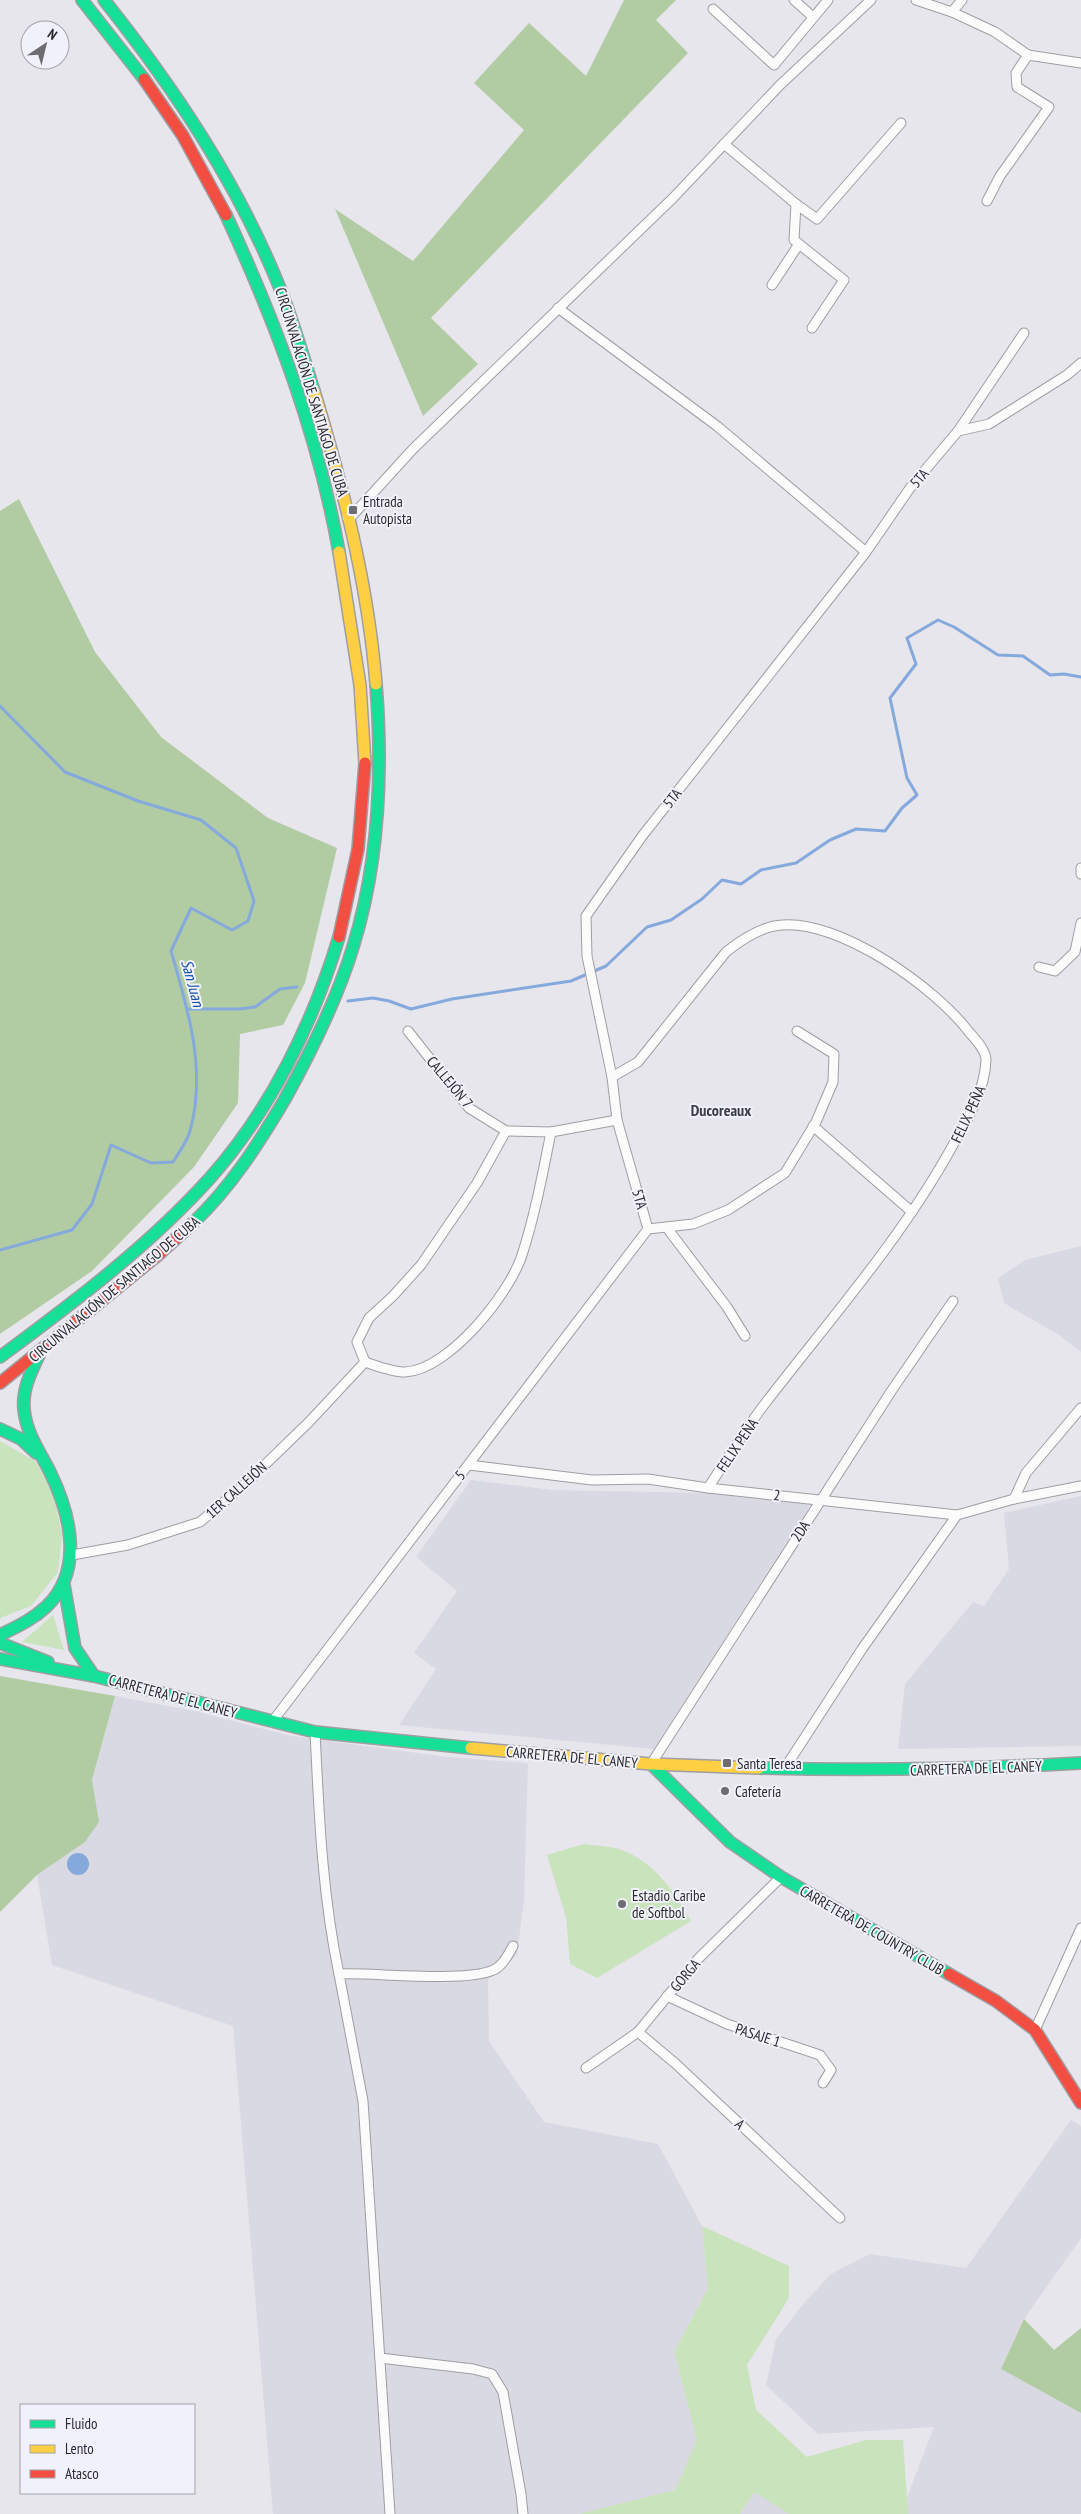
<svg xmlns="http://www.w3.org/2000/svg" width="1081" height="2514" viewBox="0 0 1081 2514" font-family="'PT Sans Narrow',sans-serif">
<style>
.built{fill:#d9d9e4}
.green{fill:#c9e3bc}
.forest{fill:#b1cca2}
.water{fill:#86a9dd}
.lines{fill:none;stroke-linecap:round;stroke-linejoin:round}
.stream{stroke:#86a9dd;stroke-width:3}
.street-casing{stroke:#9e9ea3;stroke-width:11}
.fast-casing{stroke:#9e9ea3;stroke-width:14}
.slow-casing{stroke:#9e9ea3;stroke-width:14}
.jam-casing{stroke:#9e9ea3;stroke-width:14}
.street{stroke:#fbfbfc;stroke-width:9}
.fast{stroke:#16e098;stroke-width:11}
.slow{stroke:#ffcf43;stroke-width:11}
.jam{stroke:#f24e42;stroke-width:11}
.poi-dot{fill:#6d6d71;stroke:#f1f1fb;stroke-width:2}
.labels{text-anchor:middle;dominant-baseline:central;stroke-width:4;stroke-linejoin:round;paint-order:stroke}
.street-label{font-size:15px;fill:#2c2c2f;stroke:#f1f1fb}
.poi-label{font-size:15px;fill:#2c2c2f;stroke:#f1f1fb;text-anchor:start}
.water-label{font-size:16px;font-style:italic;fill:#1353a9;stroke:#f1f1fb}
.neighbourhood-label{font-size:16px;font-weight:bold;fill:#3c3c44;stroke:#f1f1fb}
</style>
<rect width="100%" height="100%" fill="#e6e6ec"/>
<g class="built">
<polygon points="1081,1246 1081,1352 1059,1335 1004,1303 998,1278 1025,1260"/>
<polygon points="471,1480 553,1490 707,1493 812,1503 654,1749 399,1725 436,1669 414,1653 457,1591 416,1557"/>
<polygon points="1081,1496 1081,1746 898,1749 905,1684 973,1602 984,1606 1009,1569 1004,1513"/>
<polygon points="115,1696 195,1711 291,1736 448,1757 528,1763 524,1899 517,1955 488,1979 489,2041 544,2122 658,2144 702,2226 708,2288 674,2352 697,2440 676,2490 579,2514 273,2514 233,2026 52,1965 37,1875 85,1842 98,1822 92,1780"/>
<polygon points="1071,2120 1081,2126 1081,2238 1024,2319 1001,2369 1081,2413 1081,2514 908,2514 906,2500 934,2427 818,2434 766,2385 776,2339 805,2302 831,2274 870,2254 966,2268"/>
<polygon points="754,2492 784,2509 789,2514 740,2514"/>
</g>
<g class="green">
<polygon points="0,1441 35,1461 53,1490 62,1535 58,1572 31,1606 0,1618"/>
<polygon points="53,1615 64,1650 22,1642"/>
<path d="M584,1844c12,2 27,2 38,6 33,13 52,41 69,71l-94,57 -27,-14 -4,-47 -19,-62z"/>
<polygon points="702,2226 789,2266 789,2298 747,2365 756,2410 807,2457 866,2440 903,2440 908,2514 789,2514 754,2492 740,2514 579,2514 675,2490 697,2440 674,2352 708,2288"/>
</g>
<g class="forest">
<polygon points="624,0 676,0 656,20 688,53 431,318 478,364 423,416 335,209 413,261 524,130 474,83 529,23 586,76"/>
<polygon points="19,499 95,652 161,737 268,818 337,848 305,983 283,1025 240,1034 238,1103 194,1167 92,1271 0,1334 0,511"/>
<polygon points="0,1676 115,1696 92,1780 99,1822 85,1842 37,1875 0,1912"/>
<polygon points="1024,2319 1054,2350 1081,2328 1081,2413 1001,2369"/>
</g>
<circle class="water" cx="78" cy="1864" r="11"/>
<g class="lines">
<g class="stream">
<path d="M0,706l65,66 73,29 63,19 35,28 18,53 -6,20 -16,9 -41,-22 -20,43c17,58 36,120 19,180 -3,11 -11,21 -17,31l-22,1 -40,-18 -19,59 -20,26 -72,20"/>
<polyline points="348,1001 373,998 389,1001 411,1009 452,999 571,981 606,966 647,927 671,920 702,899 722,880 741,884 761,870 796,863 830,840 856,829 885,831 902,808 917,795 907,778 890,698 916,664 907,638 938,620 954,627 998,655 1023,656 1050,675 1064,674 1081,677"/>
<polyline points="187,1009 239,1009 255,1007 280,989 297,987"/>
</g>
<defs>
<g id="street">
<polyline points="794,0 813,17"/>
<polyline points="916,0 952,12 995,32 1028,55 1081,63"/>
<polyline points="713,9 774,65 828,0"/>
<polyline points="952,12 962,0"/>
<polyline points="724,144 796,204 794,240 844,280 812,328"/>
<polyline points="987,201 1000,176 1049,107 1017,87 1016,73 1028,55"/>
<polyline points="796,204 817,219 901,123"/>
<polyline points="772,285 799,244"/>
<polyline points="558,308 717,426 866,552"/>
<polyline points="958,431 989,424 1067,375 1081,363"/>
<polyline points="347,517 351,517 413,449 673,198 780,85 871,0"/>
<polyline points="1081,868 1081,874"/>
<polyline points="1039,967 1055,971 1075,952 1081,923"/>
<polyline points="408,1031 469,1108 506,1131 551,1132 617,1120"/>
<path d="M612,1077l26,-15 88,-110c15,-12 36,-26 56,-27 58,-5 153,62 187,107 6,7 17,18 17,28 -1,30 -18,59 -33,85 -51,93 -122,173 -186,256 -22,28 -40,58 -59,87"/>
<polyline points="813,1126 912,1212"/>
<polyline points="667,1228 727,1307 745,1336"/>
<polyline points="648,1229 617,1120 612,1077 587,956 586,916 643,835 866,552 910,488 958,431 1024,333"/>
<polyline points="648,1229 693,1224 728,1210 785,1173 816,1122 833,1082 834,1054 797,1031"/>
<path d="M365,1362c12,4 27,10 40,10 44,-2 105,-79 117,-117 13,-40 21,-83 29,-123"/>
<polyline points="365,1362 357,1342 369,1318 393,1296 421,1265 477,1183 506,1131"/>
<polyline points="469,1465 592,1480 648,1479 708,1488 957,1515 1014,1499 1081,1486"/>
<polyline points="1014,1499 1026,1473 1081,1408"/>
<polyline points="72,1555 128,1545 200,1522 244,1485 309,1422 365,1362"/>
<path d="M272,1722c124,-165 251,-328 376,-493"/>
<path d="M315,1732c4,81 7,162 24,242"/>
<polyline points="651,1764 892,1390 953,1301"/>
<polyline points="785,1768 862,1649 957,1515"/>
<polyline points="667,1996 727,2024 820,2055 831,2070 823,2083"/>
<polyline points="1035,2030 1081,1928"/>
<polyline points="638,2032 676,2064 840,2218"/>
<polyline points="586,2068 638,2032 698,1959 781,1877"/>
<polyline points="380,2358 473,2369 492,2374 503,2392 521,2494 523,2514"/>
<path d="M390,2514l-27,-413 -24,-127c33,-2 135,10 158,-6 7,-5 12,-14 16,-22"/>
</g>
<g id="fast">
<polyline points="82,0 144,79"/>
<path d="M104,0c70,88 133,182 175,286 14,34 24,70 35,105"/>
<path d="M226,215c50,108 92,219 113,337"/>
<path d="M193,1223c38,-36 66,-80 92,-124 27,-49 52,-99 68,-152 26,-84 30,-175 23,-263"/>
<path d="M0,1357c74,-55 148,-110 210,-179 60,-67 103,-155 129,-241"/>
<polyline points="0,1429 21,1439 36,1453"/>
<polyline points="64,1585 75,1648 94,1676"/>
<path d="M0,1635c16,-8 32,-15 46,-28 38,-36 25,-92 4,-135 -10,-20 -24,-39 -26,-63 -2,-19 7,-37 15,-54"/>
<polyline points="0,1643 48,1662"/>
<polyline points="0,1659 94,1676 315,1732 471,1748"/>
<polyline points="651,1764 730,1842 781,1877 949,1974"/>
<path d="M759,1768c108,3 214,1 322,-5"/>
</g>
<g id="slow">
<path d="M314,391c29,96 54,193 62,293"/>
<polyline points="339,552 360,685 365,763"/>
<polyline points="471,1748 651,1764 759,1768"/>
</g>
<g id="jam">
<polyline points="144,79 183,136 226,215"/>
<polyline points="339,937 358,849 365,763"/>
<polyline points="0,1383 158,1255 193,1223"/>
<polyline points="949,1974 996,2001 1035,2030 1081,2103"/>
</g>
</defs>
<use href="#street" class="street-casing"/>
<use href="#fast" class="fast-casing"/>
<use href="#slow" class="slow-casing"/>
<use href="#jam" class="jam-casing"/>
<use href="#street" class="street"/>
<use href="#fast" class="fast"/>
<use href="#slow" class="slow"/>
<use href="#jam" class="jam"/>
</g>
<g class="poi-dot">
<rect x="348" y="505" width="10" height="10" rx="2.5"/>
<rect x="722" y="1758" width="10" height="10" rx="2.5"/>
<circle cx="725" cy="1791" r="5"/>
<circle cx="622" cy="1904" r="5"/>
</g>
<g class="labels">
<g class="street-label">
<text transform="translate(312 392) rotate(73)">CIRCUNVALACIÓN DE SANTIAGO DE CUBA</text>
<text transform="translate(919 478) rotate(-50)">5TA</text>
<text transform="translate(672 798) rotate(-52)">5TA</text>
<text transform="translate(450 1082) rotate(50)">CALLEJÓN 7</text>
<text transform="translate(968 1114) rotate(-65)">FELIX PEÑA</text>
<text transform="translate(640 1199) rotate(74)">5TA</text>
<text transform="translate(114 1289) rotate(-40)">CIRCUNVALACIÓN DE SANTIAGO DE CUBA</text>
<text transform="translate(737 1445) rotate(-56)">FELIX PEÑA</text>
<text transform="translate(460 1475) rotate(-50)">5</text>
<text transform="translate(236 1490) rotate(-42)">1ER CALLEJÓN</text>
<text transform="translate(777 1495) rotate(6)">2</text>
<text transform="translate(800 1531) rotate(-57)">2DA</text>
<text transform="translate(173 1696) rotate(15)">CARRETERA DE EL CANEY</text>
<text transform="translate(572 1757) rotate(5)">CARRETERA DE EL CANEY</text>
<text transform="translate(976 1768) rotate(-2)">CARRETERA DE EL CANEY</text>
<text transform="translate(872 1930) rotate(30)">CARRETERA DE COUNTRY CLUB</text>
<text transform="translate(685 1975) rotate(-50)">GORGA</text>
<text transform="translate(758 2035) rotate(18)">PASAJE 1</text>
<text transform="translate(740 2124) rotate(43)">A</text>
</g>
<g class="poi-label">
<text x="363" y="501">Entrada<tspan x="363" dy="17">Autopista</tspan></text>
<text x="737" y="1763">Santa Teresa</text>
<text x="735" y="1791">Cafetería</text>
<text x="632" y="1895">Estadio Caribe<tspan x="632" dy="17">de Softbol</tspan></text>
</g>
<g class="water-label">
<text transform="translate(193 983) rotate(75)">San Juan</text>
</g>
<g class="neighbourhood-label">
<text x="721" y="1110">Ducoreaux</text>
</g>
</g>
<rect x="20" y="2404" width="175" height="90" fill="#f1f1fb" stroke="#a2a2a9"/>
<rect x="30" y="2420" width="25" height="8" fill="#16e098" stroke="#a2a2a9"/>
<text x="65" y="2429" font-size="15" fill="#2c2c2f">Fluido</text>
<rect x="30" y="2445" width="25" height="8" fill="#ffcf43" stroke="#a2a2a9"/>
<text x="65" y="2454" font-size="15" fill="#2c2c2f">Lento</text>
<rect x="30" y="2470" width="25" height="8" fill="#f24e42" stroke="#a2a2a9"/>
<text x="65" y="2479" font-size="15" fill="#2c2c2f">Atasco</text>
<g transform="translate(45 45) rotate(35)"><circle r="24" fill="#f1f1fb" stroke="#a2a2a9"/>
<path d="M0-4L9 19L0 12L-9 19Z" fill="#6d6d71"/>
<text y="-8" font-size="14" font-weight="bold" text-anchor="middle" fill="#2c2c2f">N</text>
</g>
</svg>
